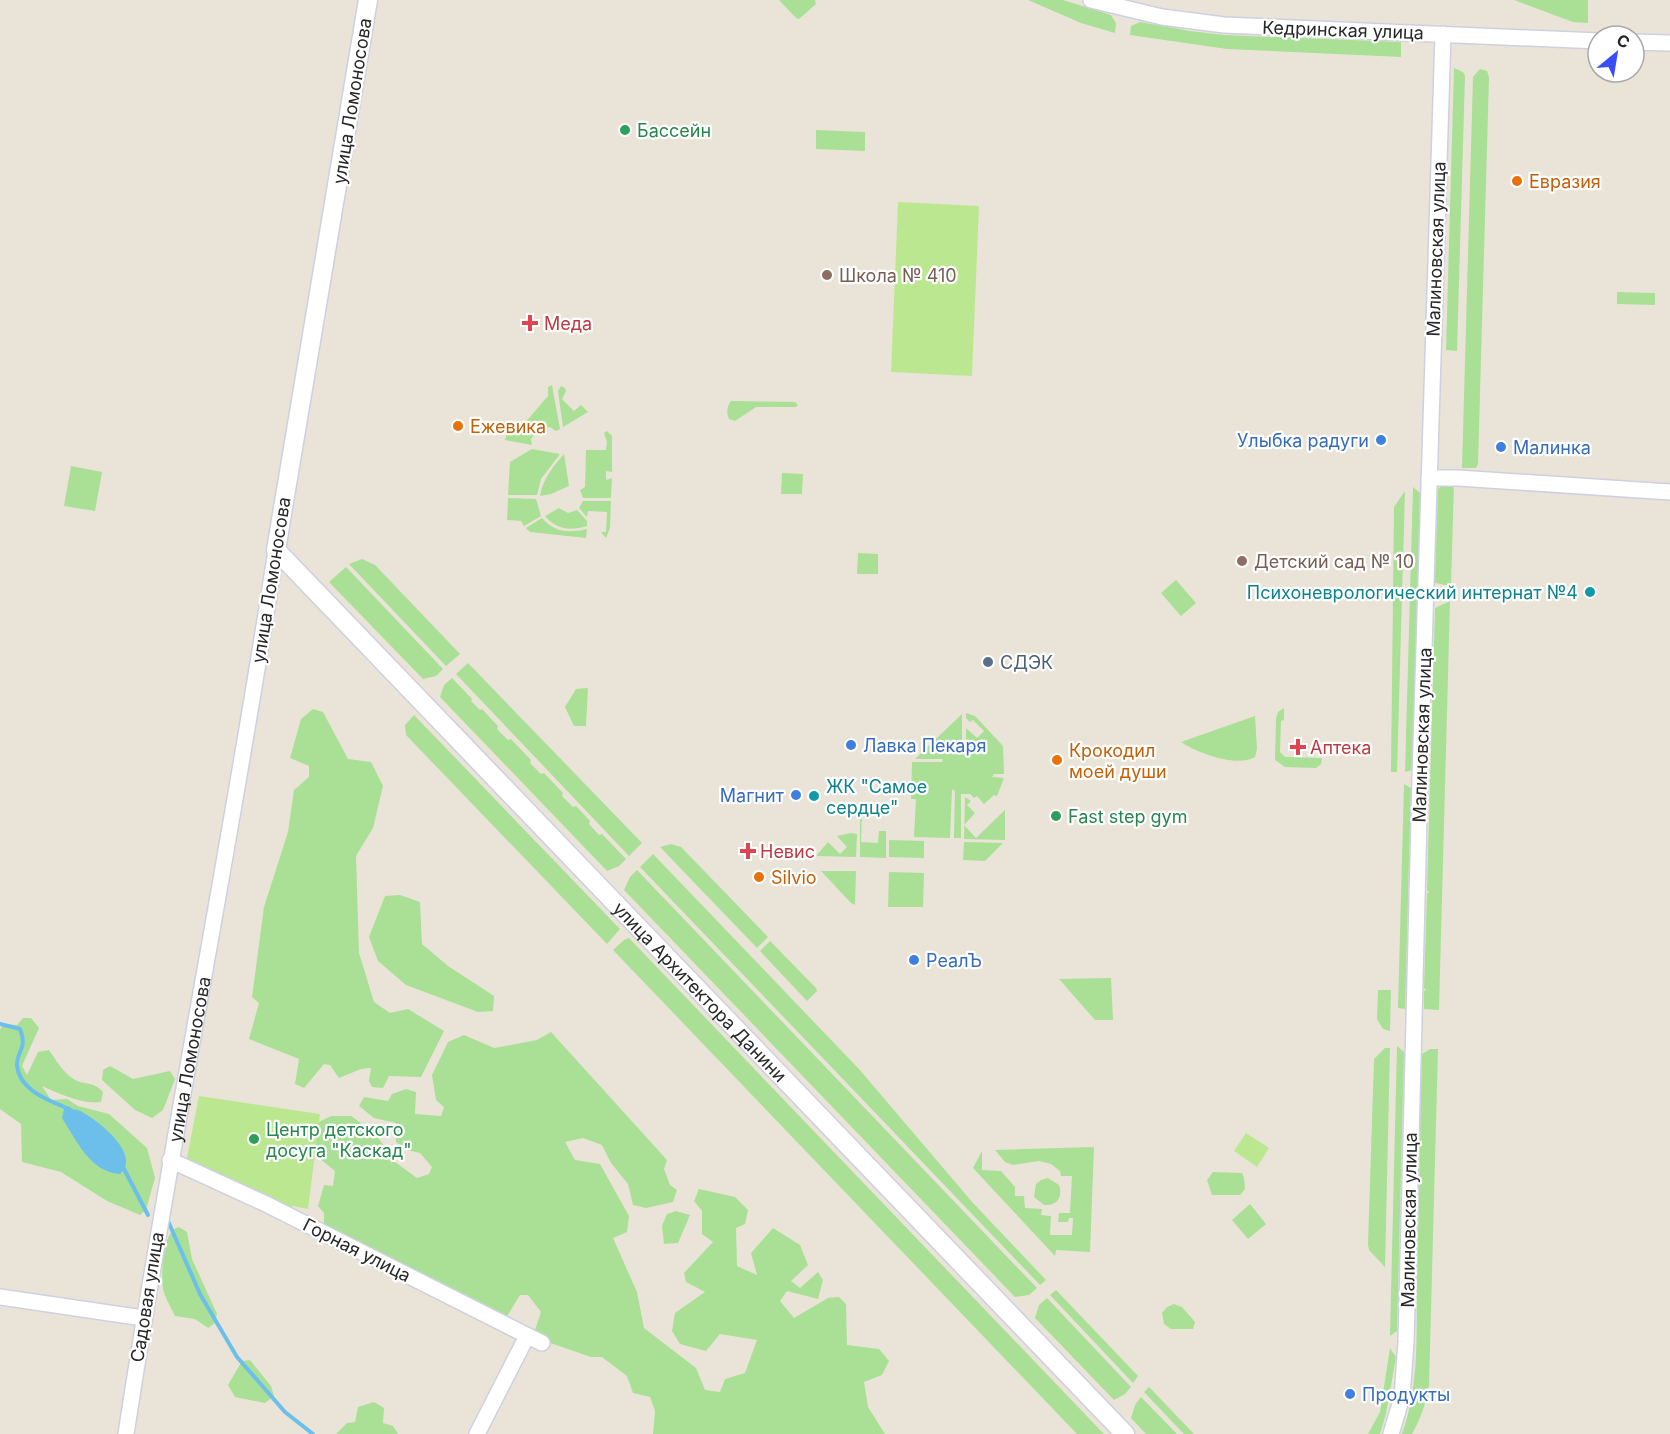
<svg xmlns="http://www.w3.org/2000/svg" width="1670" height="1434" viewBox="0 0 1670 1434" font-family="Inter,sans-serif">
<style>
.green{fill:#a9e095}
.pitch{fill:#bce791}
.water{fill:#6cbfeb}
.lines{fill:none;stroke-linecap:round;stroke-linejoin:round}
.stream{stroke:#6cbfeb;stroke-width:4}
.minor-casing{stroke:#ced0e0;stroke-width:18}
.tertiary-casing{stroke:#ced0e0;stroke-width:21}
.minor{stroke:#fff;stroke-width:15}
.tertiary{stroke:#fff;stroke-width:18}
.leisure-dot{fill:#2e9e5b;stroke:#fff;stroke-width:2}
.food-dot{fill:#e8710a;stroke:#fff;stroke-width:2}
.education-dot{fill:#8d6e63;stroke:#fff;stroke-width:2}
.health-dot{fill:#e0444e;stroke:#fff;stroke-width:2}
.shop-dot{fill:#3f7fe0;stroke:#fff;stroke-width:2}
.culture-dot{fill:#0f9aa8;stroke:#fff;stroke-width:2}
.service-dot{fill:#5c6f8a;stroke:#fff;stroke-width:2}
.labels{text-anchor:middle;dominant-baseline:central;stroke-width:4.5;stroke-linejoin:round;paint-order:stroke}
.street-label{font-size:18px;fill:#272727;stroke:#fff}
.leisure-label{font-size:18px;fill:#27864d;stroke:#fff;text-anchor:start}
.food-label{font-size:18px;fill:#c56008;stroke:#fff;text-anchor:start}
.education-label{font-size:18px;fill:#785e54;stroke:#fff;text-anchor:start}
.health-label{font-size:18px;fill:#be3a42;stroke:#fff;text-anchor:start}
.shop-label{font-size:18px;fill:#366cbe;stroke:#fff;text-anchor:start}
.culture-label{font-size:18px;fill:#0d838f;stroke:#fff;text-anchor:end}
.service-label{font-size:18px;fill:#4e5e75;stroke:#fff;text-anchor:start}
</style>
<rect width="100%" height="100%" fill="#eae4d8"/>
<g class="green">
<polygon points="779,0 815,0 816,4 799,19 796,18"/>
<polygon points="1028,0 1063,0 1111,15 1116,23 1115,33 1081,23"/>
<polygon points="1514,0 1588,0 1588,23 1573,22"/>
<polygon points="1140,22 1190,31 1224,35 1401,42 1401,57 1227,49 1130,35 1131,26"/>
<polygon points="1454,68 1463,72 1465,76 1457,351 1446,350"/>
<polygon points="1480,69 1487,71 1489,77 1478,464 1476,468 1462,468 1473,77"/>
<polygon points="816,130 865,132 865,151 816,149"/>
<polygon points="1617,292 1655,293 1655,305 1617,304"/>
<polygon points="552,385 560,429 556,431 550,427 540,428 531,439 532,445 505,440 507,433 516,433 548,396 548,387"/>
<polygon points="561,386 565,388 566,391 562,399 574,411 581,405 588,412 563,427 558,391"/>
<path d="M731,401l64,1 3,3 -2,2h-40l-21,14 -6,-2c-3,-6 -2,-13 2,-18z"/>
<polygon points="607,431 612,436 612,472 606,471 606,480 612,478 611,498 583,498 580,490 585,487 586,450 606,450 607,442 604,433"/>
<polygon points="532,449 560,454 541,479 537,495 508,495 510,462"/>
<path d="M564,454l5,32 -18,8 -11,2c3,-18 13,-29 24,-42z"/>
<polygon points="71,466 102,472 95,511 64,506"/>
<polygon points="782,473 803,474 802,494 781,494"/>
<polygon points="1445,483 1454,483 1451,586 1435,583 1438,489"/>
<polygon points="1413,487 1420,493 1412,770 1405,772"/>
<polygon points="1405,491 1397,772 1391,772 1394,507"/>
<polygon points="508,498 536,499 541,516 524,526 521,521 507,520"/>
<polygon points="583,501 611,501 610,528 606,538 601,532 606,532 607,512 588,511 587,517 579,508"/>
<path d="M559,508l9,5 9,-3 10,11v5c-17,5 -30,4 -42,-10z"/>
<path d="M542,518c13,15 27,15 45,11l-1,9 -56,-6 -4,-4z"/>
<polygon points="858,553 878,554 878,574 857,574"/>
<polygon points="362,559 375,565 460,654 446,666 349,564"/>
<polygon points="346,567 443,669 436,676 423,679 329,582"/>
<polygon points="1176,580 1196,603 1181,616 1161,593"/>
<polygon points="1450,601 1439,1010 1424,1009 1424,991 1426,990 1424,988 1427,893 1429,893 1427,890 1435,608"/>
<polygon points="468,663 642,843 629,856 456,674"/>
<polygon points="452,678 472,699 471,701 480,710 482,709 498,726 497,729 508,740 511,739 531,760 530,763 541,774 544,773 563,793 562,796 573,807 576,806 590,821 589,824 599,835 602,834 626,859 619,866 607,871 440,697 444,685"/>
<polygon points="588,688 586,726 574,726 565,707 576,689"/>
<polygon points="1284,708 1284,720 1281,721 1280,752 1285,757 1322,758 1321,764 1316,768 1285,767 1275,760 1276,718 1278,712"/>
<polygon points="313,709 323,712 348,759 371,762 383,786 373,828 356,856 359,953 374,1002 390,1013 408,1009 444,1031 421,1077 389,1076 383,1088 372,1087 369,1081 371,1068 361,1069 339,1078 330,1065 324,1064 304,1088 295,1084 299,1059 249,1039 259,1003 252,997 264,907 288,832 294,790 309,777 309,766 290,758 301,719"/>
<polygon points="966,713 975,716 1003,746 1004,774 994,774 992,777 1004,778 997,796 994,795 984,804 977,796 974,798 970,794 961,794 961,838 954,838 955,791 952,789 950,838 914,837 916,799 911,799 912,762 942,762 943,759 915,759 962,714 962,742 966,742 966,728 977,738 984,731 973,720 970,722 966,718"/>
<polygon points="414,715 620,929 607,944 406,735 405,725"/>
<path d="M1255,716l2,33 -2,8c-18,11 -58,-4 -74,-15z"/>
<polygon points="1404,784 1411,788 1405,1009 1398,1008"/>
<polygon points="965,797 971,801 967,805 975,813 964,825 976,838 1005,810 1005,840 964,839"/>
<polygon points="862,810 861,842 878,843 879,831 886,831 886,858 860,857 860,811"/>
<polygon points="851,833 857,834 856,857 816,856 828,842 840,854 847,847 837,836"/>
<polygon points="889,840 924,841 924,858 889,857"/>
<polygon points="964,842 1003,843 985,861 963,860"/>
<polygon points="671,844 681,847 768,937 757,948 660,847"/>
<polygon points="653,854 859,1069 973,1203 1046,1280 1040,1285 640,867"/>
<polygon points="637,870 1037,1288 1029,1295 1015,1297 624,890 630,877"/>
<polygon points="821,871 856,871 855,905 851,903"/>
<polygon points="889,872 924,873 923,907 888,907"/>
<polygon points="400,895 420,902 422,944 448,966 494,996 493,1011 478,1012 406,985 378,961 369,937 385,896"/>
<polygon points="629,938 1104,1434 1077,1434 613,950 624,940"/>
<polygon points="770,941 816,988 817,991 807,1001 760,951"/>
<polygon points="1111,978 1113,1020 1095,1020 1059,979"/>
<polygon points="1378,990 1391,990 1390,1031 1383,1029 1377,1019"/>
<path d="M23,1018h8l8,10 -17,38 5,9 11,-23 11,-2c7,10 13,21 23,28 11,8 21,2 31,14l-2,10c-17,3 -44,-9 -59,-16l9,14 16,-1 11,7 31,8 38,34 8,30 -9,32 -6,5 -33,-14 -46,-29 -39,-10 -1,-38 -21,-15v-79l3,-6 14,1z"/>
<polygon points="551,1032 667,1160 664,1169 670,1185 677,1190 673,1202 646,1208 633,1205 628,1184 611,1163 602,1145 583,1138 565,1142 575,1160 600,1164 629,1216 627,1232 613,1238 637,1292 644,1328 696,1368 705,1390 720,1392 725,1379 745,1373 757,1340 720,1334 706,1351 680,1344 672,1331 675,1313 705,1292 686,1282 684,1273 713,1242 702,1234 702,1211 694,1201 699,1189 735,1197 748,1210 745,1224 736,1228 737,1266 757,1275 751,1253 773,1228 800,1245 808,1265 791,1281 800,1288 818,1272 823,1280 818,1299 787,1291 780,1301 794,1318 828,1298 839,1297 846,1304 847,1345 879,1349 889,1361 882,1375 864,1382 868,1407 885,1434 653,1434 655,1411 650,1397 633,1393 627,1376 602,1357 591,1357 539,1339 534,1333 541,1312 528,1295 520,1295 506,1318 324,1226 324,1213 318,1206 324,1185 333,1186 335,1171 313,1153 317,1123 331,1116 351,1116 375,1133 395,1162 417,1178 429,1174 432,1167 420,1153 407,1150 396,1142 396,1123 374,1118 359,1106 364,1097 388,1101 392,1094 406,1089 416,1092 415,1114 441,1116 444,1107 436,1100 432,1075 448,1042 464,1035 494,1048 537,1040"/>
<polygon points="1397,1046 1404,1052 1397,1331 1390,1336"/>
<polygon points="1385,1048 1390,1048 1385,1267 1369,1250 1368,1245 1374,1059"/>
<path d="M1430,1049h8l-9,337c-3,17 -8,32 -17,48h-10c18,-50 14,-102 15,-153 2,-72 3,-152 5,-227z"/>
<polygon points="110,1066 133,1079 170,1071 175,1079 163,1110 152,1118 135,1110 102,1080 103,1070"/>
<polygon points="1094,1147 1090,1252 1056,1250 1055,1256 973,1168 982,1151 982,1170 1001,1171 1015,1187 1015,1196 1024,1196 1025,1208 1042,1209 1041,1215 1051,1216 1050,1235 1072,1235 1073,1218 1069,1218 1068,1222 1058,1222 1059,1213 1070,1213 1072,1176 1061,1176 1060,1171 1051,1164 1039,1161 1013,1165 1005,1162 995,1150"/>
<polygon points="1213,1172 1242,1173 1244,1178 1245,1189 1240,1195 1212,1195 1207,1180"/>
<path d="M1048,1178l11,7c4,12 -2,21 -15,20l-10,-8 2,-13 5,-4z"/>
<polygon points="1250,1204 1266,1224 1248,1239 1232,1220"/>
<polygon points="676,1211 690,1215 678,1243 664,1244 662,1226 667,1214"/>
<path d="M179,1227l8,5 5,27 25,55 -2,9 -7,5 -13,-9 -20,-3c-4,-9 -10,-18 -12,-27 -2,-15 -1,-59 16,-62z"/>
<polygon points="1056,1290 1138,1376 1133,1383 1050,1295"/>
<polygon points="1047,1298 1131,1387 1125,1394 1114,1400 1035,1318 1039,1305"/>
<polygon points="1174,1304 1182,1307 1195,1322 1193,1329 1171,1329 1164,1324 1162,1313 1167,1307"/>
<polygon points="1390,1348 1396,1357 1386,1414 1380,1434 1368,1434 1380,1412"/>
<polygon points="250,1360 271,1386 274,1396 265,1403 235,1397 228,1385 242,1361"/>
<polygon points="1149,1387 1194,1434 1184,1434 1144,1392"/>
<polygon points="1141,1397 1177,1434 1146,1434 1131,1418 1135,1405"/>
<polygon points="374,1402 384,1408 383,1423 393,1426 398,1434 336,1434 347,1423 355,1422 358,1407"/>
</g>
<g class="pitch">
<polygon points="898,202 979,206 972,376 891,372"/>
<polygon points="199,1096 320,1114 308,1209 293,1206 288,1211 186,1163"/>
<polygon points="1246,1133 1269,1148 1257,1167 1234,1151"/>
</g>
<path class="water" d="M64,1109c4,0 10,0 14,1 18,8 65,45 42,64 -30,-2 -43,-33 -58,-56z"/>
<g class="lines">
<g class="stream">
<path d="M0,1024l20,5c8,22 -4,21 -3,37 3,26 35,35 54,44"/>
<polyline points="123,1167 148,1215"/>
<polyline points="168,1221 200,1294 237,1357 285,1412 313,1434"/>
</g>
<defs>
<g id="minor">
<polyline points="1091,0 1162,17 1224,25 1598,41"/>
<polyline points="1634,42 1670,43"/>
<polyline points="1429,478 1458,478 1670,492"/>
<polyline points="170,1160 266,1204 542,1343"/>
<polyline points="0,1297 143,1318"/>
<path id="s1" d="M126,1434c45,-295 105,-588 150,-884"/>
<polyline points="477,1434 527,1336"/>
<polyline points="1391,1434 1402,1397 1406,1342 1420,778 1443,34"/>
</g>
<g id="tertiary">
<path id="s2" d="M368,0l-92,550 849,884"/>
</g>
</defs>
<use href="#minor" class="minor-casing"/>
<use href="#tertiary" class="tertiary-casing"/>
<use href="#minor" class="minor"/>
<use href="#tertiary" class="tertiary"/>
</g>
<g class="leisure-dot">
<circle cx="625" cy="130" r="6"/>
<circle cx="1056" cy="816" r="6"/>
<circle cx="254" cy="1139" r="6"/>
</g>
<g class="food-dot">
<circle cx="1517" cy="181" r="6"/>
<circle cx="458" cy="426" r="6"/>
<circle cx="1057" cy="760" r="6"/>
<circle cx="759" cy="877" r="6"/>
</g>
<g class="education-dot">
<circle cx="827" cy="275" r="6"/>
<circle cx="1242" cy="561" r="6"/>
</g>
<g class="health-dot">
<path d="M527 314h6v6h6v6h-6v6h-6v-6h-6v-6h6z"/>
<path d="M1295 738h6v6h6v6h-6v6h-6v-6h-6v-6h6z"/>
<path d="M745 842h6v6h6v6h-6v6h-6v-6h-6v-6h6z"/>
</g>
<g class="shop-dot">
<circle cx="1381" cy="440" r="6"/>
<circle cx="1501" cy="447" r="6"/>
<circle cx="851" cy="745" r="6"/>
<circle cx="796" cy="795" r="6"/>
<circle cx="914" cy="960" r="6"/>
<circle cx="1350" cy="1394" r="6"/>
</g>
<g class="culture-dot">
<circle cx="1590" cy="592" r="6"/>
<circle cx="814" cy="796" r="6"/>
</g>
<circle class="service-dot" cx="988" cy="662" r="6"/>
<g class="labels">
<g class="street-label">
<text transform="translate(1343 30) rotate(2)">Кедринская улица</text>
<text transform="translate(352 101) rotate(-81)">улица Ломоносова</text>
<text transform="translate(1436 249) rotate(-88)">Малиновская улица</text>
<text transform="translate(271 580) rotate(-81)">улица Ломоносова</text>
<text transform="translate(1422 735) rotate(-88)">Малиновская улица</text>
<text stroke="none"><textPath href="#s2" startOffset="1170">улица Архитектора Данини</textPath></text>
<text stroke="none"><textPath href="#s1" startOffset="380">улица Ломоносова</textPath></text>
<text transform="translate(1409 1220) rotate(-89)">Малиновская улица</text>
<text transform="translate(357 1250) rotate(27)">Горная улица</text>
<text transform="translate(147 1297) rotate(-81)">Садовая улица</text>
</g>
<g class="leisure-label">
<text x="637" y="130">Бассейн</text>
<text x="1068" y="816">Fast step gym</text>
<text x="266" y="1129">Центр детского<tspan x="266" dy="21">досуга "Каскад"</tspan></text>
</g>
<g class="food-label">
<text x="1529" y="181">Евразия</text>
<text x="470" y="426">Ежевика</text>
<text x="1069" y="750">Крокодил<tspan x="1069" dy="21">моей души</tspan></text>
<text x="771" y="877">Silvio</text>
</g>
<g class="education-label">
<text x="839" y="275">Школа № 410</text>
<text x="1254" y="561">Детский сад № 10</text>
</g>
<g class="health-label">
<text x="544" y="323">Меда</text>
<text x="1310" y="747">Аптека</text>
<text x="760" y="851">Невис</text>
</g>
<g class="shop-label">
<text x="1369" y="440" text-anchor="end">Улыбка радуги</text>
<text x="1513" y="447">Малинка</text>
<text x="863" y="745">Лавка Пекаря</text>
<text x="784" y="795" text-anchor="end">Магнит</text>
<text x="926" y="960">РеалЪ</text>
<text x="1362" y="1394">Продукты</text>
</g>
<g class="culture-label">
<text x="1578" y="592">Психоневрологический интернат №4</text>
<text x="826" y="786" text-anchor="start">ЖК "Самое<tspan x="826" dy="21">сердце"</tspan></text>
</g>
<g class="service-label">
<text x="1000" y="662">СДЭК</text>
</g>
</g>
<g transform="translate(1616 54) rotate(30)"><circle r="28" fill="#ffffff" stroke="#a9a9a9" stroke-width="1.5"/>
<path d="M0-4.5L10 22L0 15L-10 22Z" fill="#3a4ef5"/>
<text y="-9" font-size="16" font-weight="bold" text-anchor="middle" fill="#272727">С</text>
</g>
</svg>
